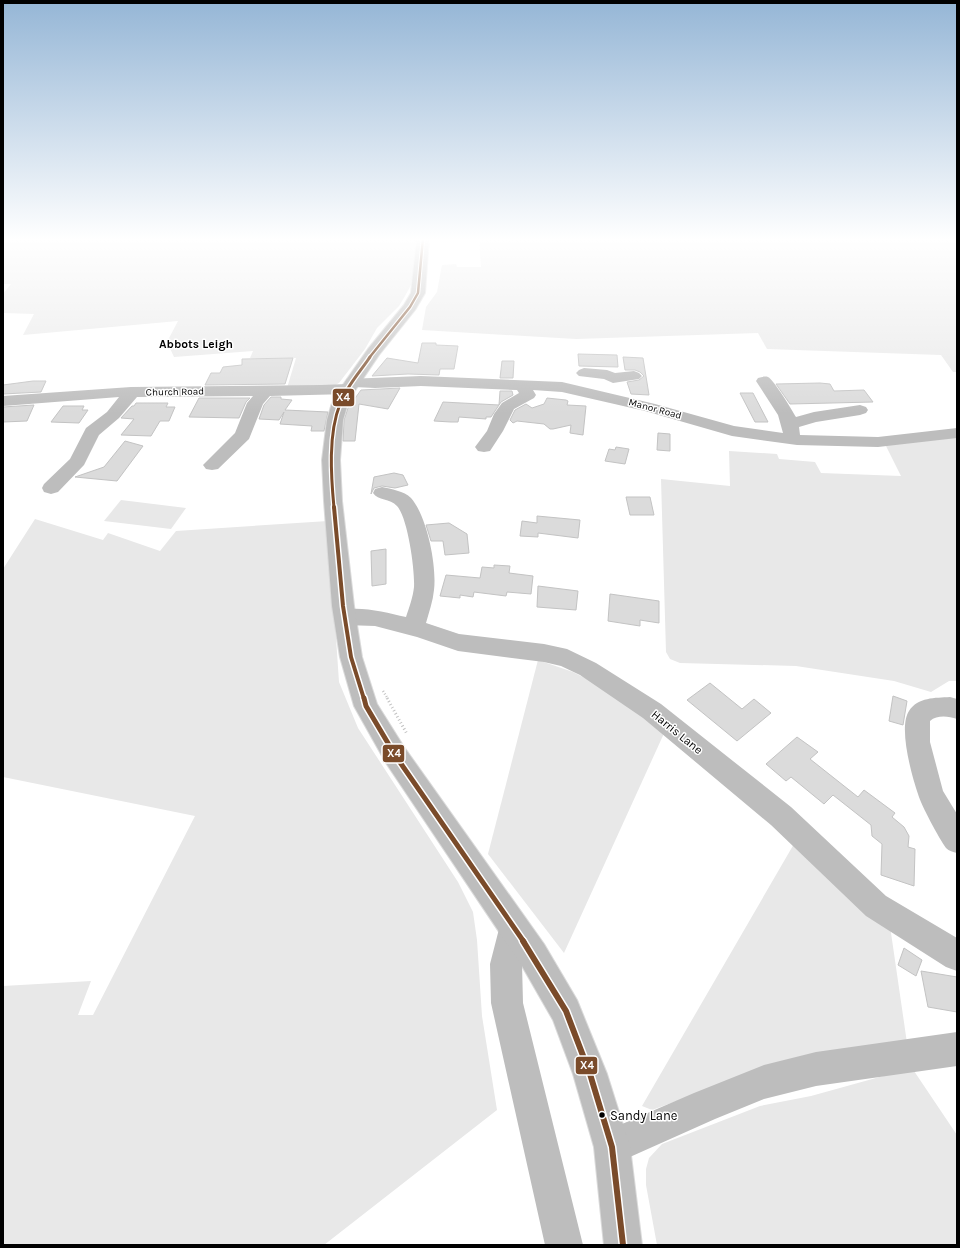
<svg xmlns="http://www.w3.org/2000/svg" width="960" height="1248" viewBox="0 0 960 1248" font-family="Karla,sans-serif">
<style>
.green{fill:#e8e8e8}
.building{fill:#dbdbdb;stroke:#c3c3c3}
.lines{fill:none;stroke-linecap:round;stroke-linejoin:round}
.major-casing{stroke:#dbdbdb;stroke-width:2}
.path-far1{stroke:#c2c2c2;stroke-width:2.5;stroke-dasharray:1 2;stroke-linecap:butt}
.path{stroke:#c2c2c2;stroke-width:3;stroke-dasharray:1 2.5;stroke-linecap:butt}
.minor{fill:#bdbdbd;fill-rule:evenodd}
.major{fill:#bdbdbd;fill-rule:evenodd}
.bus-1-far4-casing{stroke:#fff;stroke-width:4.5}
.bus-1-far3-casing{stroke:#fff;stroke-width:5.5}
.bus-1-far2-casing{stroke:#fff;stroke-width:7}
.bus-1-far1-casing{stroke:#fff;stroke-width:8}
.bus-1-casing{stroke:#fff;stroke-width:9}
.bus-1-far4{stroke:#7a4b2a;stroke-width:2.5}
.bus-1-far3{stroke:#7a4b2a;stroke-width:3}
.bus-1-far2{stroke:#7a4b2a;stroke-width:4}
.bus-1-far1{stroke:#7a4b2a;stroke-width:5}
.bus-1{stroke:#7a4b2a;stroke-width:6}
.bus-dot{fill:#000;stroke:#fff;stroke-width:1.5}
.labels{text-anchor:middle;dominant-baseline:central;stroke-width:3;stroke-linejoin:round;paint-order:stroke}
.far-street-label{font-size:10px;fill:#000;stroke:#fff}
.far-quarter-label{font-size:12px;font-weight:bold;fill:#000;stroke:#fff}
.street-label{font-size:12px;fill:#000;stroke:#fff}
.near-bus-label{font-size:13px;fill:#000;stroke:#fff;text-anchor:start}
.line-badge{stroke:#fff;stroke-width:1.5}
.badge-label{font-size:11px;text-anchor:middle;font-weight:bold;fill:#fff}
</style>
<rect width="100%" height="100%" fill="#fff"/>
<g class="green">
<polygon points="3,238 416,238 413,272 411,285 405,296 399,306 377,328 365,349 339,383 329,388 287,388 296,358 250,358 253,351 174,357 167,342 178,321 23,335 34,314 3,313 3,294 11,284 3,284"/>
<polygon points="479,238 957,238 957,372 953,372 941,355 767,349 758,333 576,339 422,330 426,307 437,292 442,265 456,264 457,267 481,267"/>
<polygon points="957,437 957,681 949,681 931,692 894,681 796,666 680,663 670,659 666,652 661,479 730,486 729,451 777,454 779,459 815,462 821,473 901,476 885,444"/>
<polygon points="121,500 186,508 171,529 104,521"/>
<polygon points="35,519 103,540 108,533 160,551 176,531 328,521 339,682 358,728 458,882 473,912 477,940 482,1016 497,1110 324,1245 3,1245 3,986 91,981 78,1015 93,1015 195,816 3,777 3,569"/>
<polygon points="538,660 573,672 611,691 666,729 564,953 488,854"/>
<polygon points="798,837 889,919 907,1043 753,1073 652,1110 642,1106"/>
<polygon points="912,1068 957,1135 957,1245 657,1245 646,1185 646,1169 649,1158 662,1144 760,1106 811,1096"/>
</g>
<g class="building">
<polygon points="422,343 436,343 436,345 458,346 454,369 440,369 439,375 408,374 372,376 387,358 418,363"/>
<polygon points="578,354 617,355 618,367 579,366"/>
<polygon points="623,357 643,358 649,395 631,394 627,382 639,380 644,376 640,372 635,370 625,370"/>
<polygon points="293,358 285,384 205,385 211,373 220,373 223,367 242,365 242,359"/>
<polygon points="502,361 514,361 513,378 500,378"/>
<polygon points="33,381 46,381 41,392 3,394 3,385"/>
<polygon points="820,383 830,384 834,391 864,390 873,402 790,404 776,384"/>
<polygon points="400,388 388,409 359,404 355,441 343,441 344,420 348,408 361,390"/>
<polygon points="500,391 512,391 513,395 501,402 491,417 486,417 486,419 459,417 458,422 451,422 434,421 443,402 499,405"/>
<polygon points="740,393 753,393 768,422 755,422"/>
<polygon points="271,397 281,397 281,399 292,400 285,410 328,412 324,431 311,431 312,426 280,424 284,412 279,420 259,419 264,405"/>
<polygon points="199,398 250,398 246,402 239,418 189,417"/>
<polygon points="547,398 566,400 568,401 567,405 586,406 583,435 570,433 571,425 553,429 550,429 544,424 517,421 513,423 510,420 515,410 526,404 532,408 544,404"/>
<polygon points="136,403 168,403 166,407 175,407 169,421 160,421 151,436 121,435 134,419 121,418 132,406 134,406"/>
<polygon points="34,405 27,421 3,422 3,407"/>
<polygon points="63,406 84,406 82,410 88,410 79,423 51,422"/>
<polygon points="658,433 670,434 670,451 657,450"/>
<polygon points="125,441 143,446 117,481 75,477 104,467"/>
<polygon points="616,447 629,449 625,464 605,461 609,449 615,450"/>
<polygon points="394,473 403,475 408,485 395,488 382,486 374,488 371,494 374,477"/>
<polygon points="626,497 650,497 654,515 630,515"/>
<polygon points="537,516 580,520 578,538 538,533 538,537 520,536 522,521 537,523"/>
<polygon points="449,523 467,534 469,553 445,555 443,541 431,541 426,525"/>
<polygon points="386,549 386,584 372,586 371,551"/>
<polygon points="494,565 510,566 509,573 533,576 531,594 507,592 506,596 474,592 473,597 460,595 460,598 440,596 446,575 480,578 482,567 494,568"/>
<polygon points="538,586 578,591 576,610 537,607"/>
<polygon points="610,594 659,601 659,623 640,620 640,626 608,621"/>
<polygon points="710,683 742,709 754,699 771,713 737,741 687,700"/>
<polygon points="893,696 907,701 903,725 889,721"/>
<polygon points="797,737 818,752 810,759 858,797 864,790 895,813 892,817 904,827 909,836 908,847 915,849 914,886 881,875 882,844 872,836 871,825 833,795 824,804 791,777 786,781 766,764"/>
<polygon points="904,948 922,960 916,976 898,965"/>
<polygon points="921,971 957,977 957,1012 928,1007"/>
</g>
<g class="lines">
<defs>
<polygon id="major" points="417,238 429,238 425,293 415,310 379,355 356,389 348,403 343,420 340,460 342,501 354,606 362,657 377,704 404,747 544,944 577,1000 607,1074 630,1147 642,1245 604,1245 594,1147 573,1074 553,1020 522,966 386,763 354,706 340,657 332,606 324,501 322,460 327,420 332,403 340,389 368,349 404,305 411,293"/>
</defs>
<use href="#major" class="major-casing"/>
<polyline class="path-far1" points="383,691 388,699"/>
<polyline class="path" points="387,698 407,734"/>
<g class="minor">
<polygon points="584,368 607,370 615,373 634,371 639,373 642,376 639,379 613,383 604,379 579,376 576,373 579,370"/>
<path d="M421,376l141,6 93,22 79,22 49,7 -5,-18 -22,-34 2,-3c4,-1 7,-2 10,-1 6,3 24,33 28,40l18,-5 46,-7 6,2 2,3 -2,3 -6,2 -44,7 -17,5 1,8 78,2 79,-9v10l-79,9 -81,-2 -65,-9 -87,-25 -83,-19 -29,-2 3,5 -2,3 -20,11 -11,22 -13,20 -6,1 -6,-1 -3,-4 12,-16 7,-17 8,-11 17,-10 -2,-3 -96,-4 -46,2 -21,-1 2,2 -2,3 -6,2 -78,2 -7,8 -14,35 -31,30 -6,1 -6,-1 -3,-4 32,-32 12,-30 6,-7 -116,1 -18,21 -20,17 -15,30 -26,27 -7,2 -7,-2 -2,-4 2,-4 26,-25 16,-31 21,-16 12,-15 -116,9v-10l128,-9 190,-2 26,-1 -2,-2 2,-3z"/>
<path d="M382,487c9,2 22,4 29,11 16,18 26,68 23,92 -1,11 -5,22 -8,33l33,11 85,10 23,5 29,14 65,41 130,103 95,89 71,42v33l-11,-4 -80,-51 -95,-91 -128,-107 -63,-43 -19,-9 -17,-4 -86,-11 -41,-14 -42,-11 -30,-1 -8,-2 -3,-6 3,-6c22,-6 47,1 69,6 3,-9 7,-20 8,-30 1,-16 -6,-69 -17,-81 -7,-8 -19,-5 -24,-13l2,-4z"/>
<path d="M950,697l7,2v20c-9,-3 -20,-4 -27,2v21l13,49 14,23v39c-4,-1 -8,-2 -11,-5 -7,-10 -25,-43 -28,-54 -6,-18 -20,-66 -9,-83 9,-14 26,-13 41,-14z"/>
<polygon points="514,914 525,918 529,929 522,964 523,1003 583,1245 545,1245 491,1003 490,964 499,929 503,918"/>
<polygon points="957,1032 957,1066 816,1086 764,1099 715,1119 612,1165 599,1160 594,1147 599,1134 694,1093 764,1065 816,1052"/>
</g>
<use href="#major" class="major"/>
<defs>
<polyline id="bus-1-far4" points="369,358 410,307 418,293 423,238"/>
<path id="bus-1-far3" d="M334,508c-3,-32 -6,-74 6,-104 6,-17 20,-32 30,-47"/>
<polyline id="bus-1-far2" points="334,507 343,606 351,657 364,699"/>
<polyline id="bus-1-far1" points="364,698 366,706 395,755 524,942"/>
<polyline id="bus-1" points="523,941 566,1011 590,1074 612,1147 623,1245"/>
</defs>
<use href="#bus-1-far4" class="bus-1-far4-casing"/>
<use href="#bus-1-far3" class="bus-1-far3-casing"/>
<use href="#bus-1-far2" class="bus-1-far2-casing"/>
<use href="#bus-1-far1" class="bus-1-far1-casing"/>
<use href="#bus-1" class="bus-1-casing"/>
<use href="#bus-1-far4" class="bus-1-far4"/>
<use href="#bus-1-far3" class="bus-1-far3"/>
<use href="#bus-1-far2" class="bus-1-far2"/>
<use href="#bus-1-far1" class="bus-1-far1"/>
<use href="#bus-1" class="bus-1"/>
</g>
<linearGradient id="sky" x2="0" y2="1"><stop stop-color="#95b6d6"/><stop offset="0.58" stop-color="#fff"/><stop offset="1" stop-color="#fff" stop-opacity="0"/></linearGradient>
<rect width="960" height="413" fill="url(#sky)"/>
<circle class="bus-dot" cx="602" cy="1115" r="3.5"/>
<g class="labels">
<g class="far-street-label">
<text transform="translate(175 392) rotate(-1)">Church Road</text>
<text transform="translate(655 409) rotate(15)">Manor Road</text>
</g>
<g class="far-quarter-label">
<text x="196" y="344">Abbots Leigh</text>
</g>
<g class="street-label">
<text transform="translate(677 732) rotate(39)">Harris Lane</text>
</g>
<g class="near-bus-label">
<text x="610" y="1115">Sandy Lane</text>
</g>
</g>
<g class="line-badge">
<rect x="332" y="388" width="23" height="19" rx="4" fill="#7a4b2a"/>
<rect x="382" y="744" width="23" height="19" rx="4" fill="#7a4b2a"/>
<rect x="575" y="1056" width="23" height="19" rx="4" fill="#7a4b2a"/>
</g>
<g class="badge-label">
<text x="343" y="401">X4</text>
<text x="394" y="757">X4</text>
<text x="587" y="1069">X4</text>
</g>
<rect width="960" height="1248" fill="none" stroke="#000000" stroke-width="8"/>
</svg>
